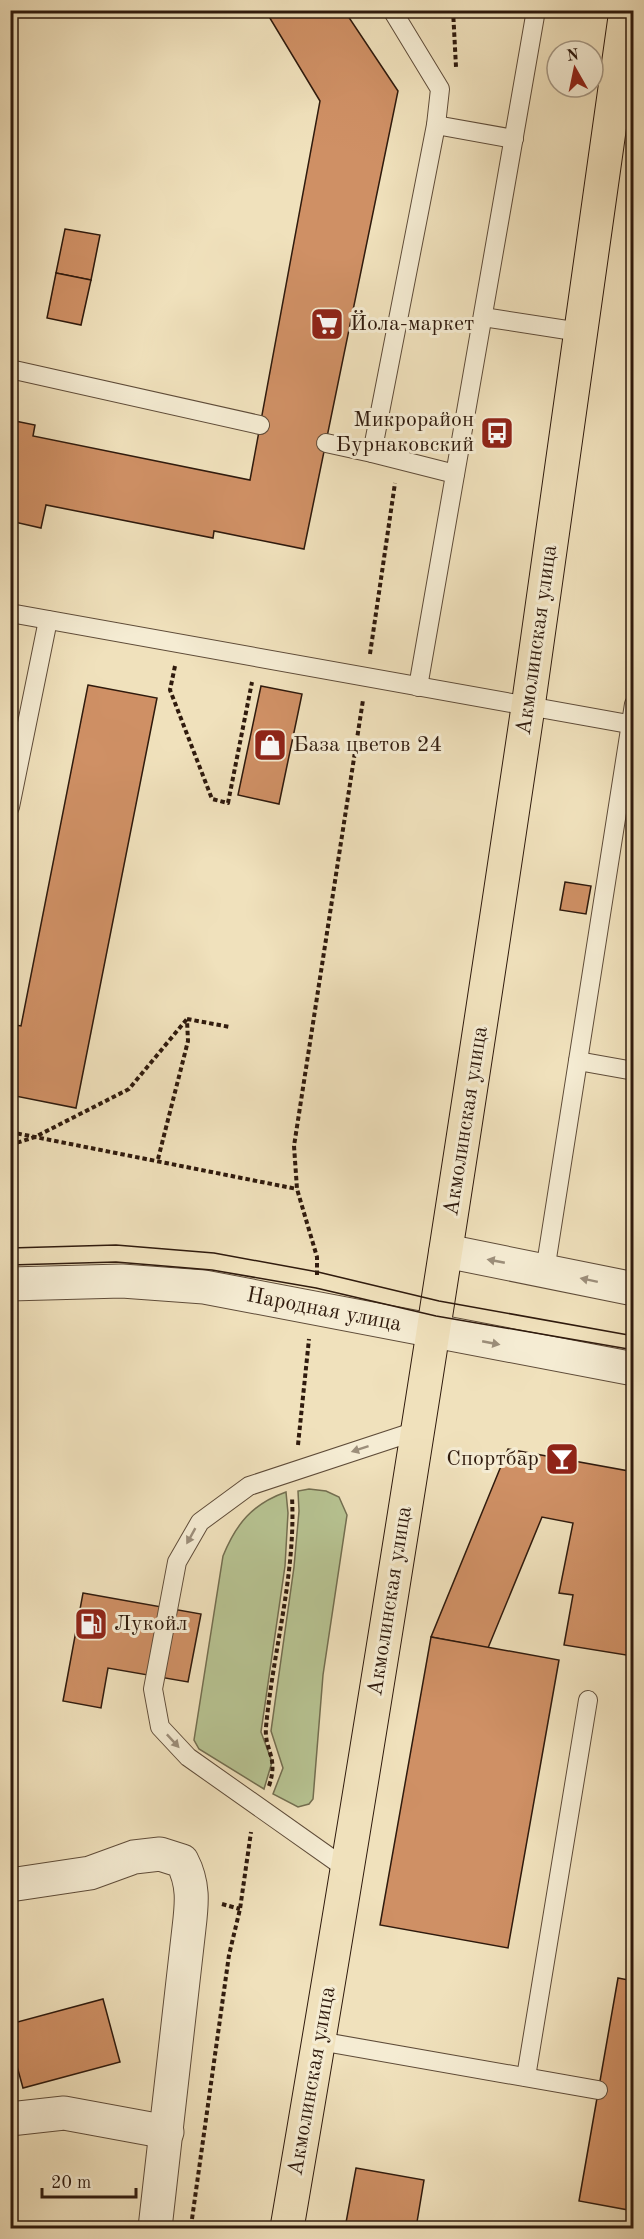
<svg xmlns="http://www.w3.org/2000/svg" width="644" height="2239" viewBox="0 0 644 2239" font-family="'Old Standard TT',serif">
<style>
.green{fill:#b7c392;stroke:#736e50;stroke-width:1.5}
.building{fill:#cf9065;stroke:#2f1a0d;stroke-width:1.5}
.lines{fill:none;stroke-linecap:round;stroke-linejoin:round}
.service-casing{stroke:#5f4c39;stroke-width:20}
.minor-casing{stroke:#5f4c39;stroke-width:35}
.primary-casing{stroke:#2f1a0d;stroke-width:35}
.path{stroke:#2f1a0d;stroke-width:4;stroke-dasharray:4.5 3;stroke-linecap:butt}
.service{stroke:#f5ecd3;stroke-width:18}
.minor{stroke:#f5ecd3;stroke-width:33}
.primary{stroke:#f0e1bc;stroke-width:33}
.tram{stroke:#2f1a0d;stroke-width:1.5}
.oneway{fill:#9c8e7a}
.labels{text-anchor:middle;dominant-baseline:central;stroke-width:6;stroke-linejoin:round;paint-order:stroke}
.poi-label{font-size:22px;fill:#2f1a0d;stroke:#f5ecd3;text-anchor:start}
.street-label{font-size:22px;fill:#2f1a0d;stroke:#f5ecd3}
</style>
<rect width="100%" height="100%" fill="#f0e1bc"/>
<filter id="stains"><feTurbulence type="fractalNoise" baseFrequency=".00333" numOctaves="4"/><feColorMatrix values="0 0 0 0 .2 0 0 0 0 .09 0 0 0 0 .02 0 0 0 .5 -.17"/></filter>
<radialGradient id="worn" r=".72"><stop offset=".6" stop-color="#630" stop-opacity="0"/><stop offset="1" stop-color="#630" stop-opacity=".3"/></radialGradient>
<g class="green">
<polygon points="309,1489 326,1491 339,1497 347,1515 323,1675 313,1799 309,1804 298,1807 273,1794 283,1768 271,1731 294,1567 299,1511 298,1491"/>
<path d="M286,1492l2,21 -3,53 -24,166 11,30 -8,27 -65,-40 -5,-9 29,-184c13,-32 29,-52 63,-64z"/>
</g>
<g class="building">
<polygon points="265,10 344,10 398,91 304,549 214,531 213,538 46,505 41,528 10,521 10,420 35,425 33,436 250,480 320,101"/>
<polygon points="65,229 100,235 91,280 56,273"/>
<polygon points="56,273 91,280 81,325 47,318"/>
<polygon points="88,685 157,698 76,1108 10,1095 10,1024 21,1026"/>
<polygon points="261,686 302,694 279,804 238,795"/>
<polygon points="565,882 591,886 586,914 560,910"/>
<polygon points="508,1449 634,1472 634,1644 626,1655 564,1645 573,1595 559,1593 573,1523 542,1517 488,1648 431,1637"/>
<polygon points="83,1593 201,1614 188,1682 108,1668 101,1708 63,1701"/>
<polygon points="431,1637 559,1660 508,1948 380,1925"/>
<polygon points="618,1978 634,1981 634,2211 579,2201"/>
<polygon points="103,1999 120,2062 23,2088 10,2041 10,2024"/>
<polygon points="356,2168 424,2180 416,2228 345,2228"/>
</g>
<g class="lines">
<defs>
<g id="service">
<polyline points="392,10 440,89 436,125 372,453 455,474"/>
<polyline points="436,125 514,139"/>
<polyline points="483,317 580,332"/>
<polyline points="10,369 260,425"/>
<polyline points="326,443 372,453"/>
<polyline points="10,613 634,725"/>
<polyline points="418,687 536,10"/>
<polyline points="10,807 48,620"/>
<polyline points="578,1061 634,1071"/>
<polyline points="545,1271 634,704"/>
<polyline points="348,1870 188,1757 160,1727 153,1689 177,1562 200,1522 249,1486 416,1431"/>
<polyline points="319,2041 598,2090"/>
<polyline points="526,2077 588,1700"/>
</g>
<g id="minor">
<polyline points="446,1251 634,1289"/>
<polyline points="10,1284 122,1281 204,1287 634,1369"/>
<path d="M10,1885l80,-12 44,-16 26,-3 22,7c12,23 10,42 7,67l-34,300"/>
<polyline points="10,2119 64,2113 167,2132"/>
</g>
<path id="primary" d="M287,2228c86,-503 165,-1008 240,-1514 35,-234 65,-469 99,-704"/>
</defs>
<use href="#service" class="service-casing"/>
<use href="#minor" class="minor-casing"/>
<use href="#primary" class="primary-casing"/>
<g class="path">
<polyline points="453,10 456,67"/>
<polyline points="370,654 395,483"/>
<polyline points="175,666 170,690 212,799 228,803 252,682"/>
<polyline points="187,1019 230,1027"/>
<polyline points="10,1132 297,1189"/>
<polyline points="10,1145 35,1137 129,1089 187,1019"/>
<polyline points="158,1159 188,1041 187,1020"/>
<polyline points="317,1275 317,1257 297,1189 294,1146 363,700"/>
<polyline points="298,1445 309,1339"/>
<path d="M269,1786c10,-30 -5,-35 -3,-59 7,-76 30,-153 26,-230"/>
<polyline points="222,1904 240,1909"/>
<polyline points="192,2219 229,1955 240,1909 251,1832"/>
</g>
<use href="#service" class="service"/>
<use href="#minor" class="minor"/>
<use href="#primary" class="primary"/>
<g class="tram">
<polyline points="10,1248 116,1245 214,1253 318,1272 439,1301 634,1336"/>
<polyline points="10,1265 116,1262 212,1270 316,1288 436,1316 634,1350"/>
</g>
</g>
<defs><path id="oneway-solid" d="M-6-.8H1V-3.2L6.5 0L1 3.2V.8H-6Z" transform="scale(1.5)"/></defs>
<g class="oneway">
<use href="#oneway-solid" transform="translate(496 1261) rotate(-169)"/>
<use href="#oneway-solid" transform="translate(589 1280) rotate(-168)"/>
<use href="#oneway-solid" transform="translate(491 1343) rotate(11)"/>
<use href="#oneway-solid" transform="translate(360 1449) rotate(162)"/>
<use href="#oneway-solid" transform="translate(191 1536) rotate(119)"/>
<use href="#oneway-solid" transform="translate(173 1741) rotate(47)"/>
</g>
<defs>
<symbol id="supermarket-square" viewBox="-11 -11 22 22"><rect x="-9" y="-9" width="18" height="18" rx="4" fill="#8f2418" stroke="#f5ecd3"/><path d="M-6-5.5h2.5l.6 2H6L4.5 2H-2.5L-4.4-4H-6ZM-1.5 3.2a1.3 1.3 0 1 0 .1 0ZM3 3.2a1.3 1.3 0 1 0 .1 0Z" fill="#fff"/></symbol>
<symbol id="bus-square" viewBox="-11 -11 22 22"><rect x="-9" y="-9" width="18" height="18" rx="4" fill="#8f2418" stroke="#f5ecd3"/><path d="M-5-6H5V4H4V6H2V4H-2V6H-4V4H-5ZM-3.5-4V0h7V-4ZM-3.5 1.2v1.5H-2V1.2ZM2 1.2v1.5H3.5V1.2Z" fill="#fff"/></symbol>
<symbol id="shop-square" viewBox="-11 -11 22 22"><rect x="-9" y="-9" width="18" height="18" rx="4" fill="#8f2418" stroke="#f5ecd3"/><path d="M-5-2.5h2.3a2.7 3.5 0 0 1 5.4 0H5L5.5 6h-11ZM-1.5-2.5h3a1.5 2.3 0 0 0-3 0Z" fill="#fff"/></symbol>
<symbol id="bar-square" viewBox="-11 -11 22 22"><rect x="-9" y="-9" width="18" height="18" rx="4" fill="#8f2418" stroke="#f5ecd3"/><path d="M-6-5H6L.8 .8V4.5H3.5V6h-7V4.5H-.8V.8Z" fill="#fff"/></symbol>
<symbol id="fuel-square" viewBox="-11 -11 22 22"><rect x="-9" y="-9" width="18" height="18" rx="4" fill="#8f2418" stroke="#f5ecd3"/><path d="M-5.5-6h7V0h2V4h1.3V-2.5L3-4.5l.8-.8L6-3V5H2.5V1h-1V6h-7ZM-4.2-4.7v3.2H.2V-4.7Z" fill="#fff"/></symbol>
</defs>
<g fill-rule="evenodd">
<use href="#supermarket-square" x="308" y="305" width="38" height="38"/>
<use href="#bus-square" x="478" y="414" width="38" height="38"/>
<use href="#shop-square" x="251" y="726" width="38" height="38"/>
<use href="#bar-square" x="543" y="1440" width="38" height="38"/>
<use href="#fuel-square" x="72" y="1605" width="38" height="38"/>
</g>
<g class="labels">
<g class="poi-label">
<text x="350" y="324">Йола-маркет</text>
<text x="474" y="420" text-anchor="end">Микрорайон<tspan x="474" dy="25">Бурнаковский</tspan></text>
<text x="293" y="745">База цветов 24</text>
<text x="539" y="1459" text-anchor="end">Спортбар</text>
<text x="114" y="1624">Лукойл</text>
</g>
<g class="street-label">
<text transform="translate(537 640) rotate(-82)">Акмолинская улица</text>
<text transform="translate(466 1121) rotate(-81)">Акмолинская улица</text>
<text transform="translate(324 1310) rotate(11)">Народная улица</text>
<text transform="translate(390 1601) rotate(-81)">Акмолинская улица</text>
<text transform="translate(312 2081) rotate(-80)">Акмолинская улица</text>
</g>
</g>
<rect width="644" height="2239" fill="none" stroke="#f0e1bc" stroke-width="36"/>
<rect x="12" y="12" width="620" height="2215" fill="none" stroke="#2f1a0d" stroke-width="3"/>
<rect x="18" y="18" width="608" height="2203" fill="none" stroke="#2f1a0d" stroke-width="1.5"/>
<g transform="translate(575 69) rotate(351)"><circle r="28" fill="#f5ecd3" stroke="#a69884" stroke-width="1.5"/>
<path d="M0-4.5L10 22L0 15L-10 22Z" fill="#8f2418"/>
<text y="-9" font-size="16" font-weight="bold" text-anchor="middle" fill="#2f1a0d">N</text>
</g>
<path d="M42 2188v9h94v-9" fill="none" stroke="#2f1a0d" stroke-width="3"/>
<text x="51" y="2188" font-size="18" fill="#2f1a0d" stroke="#f5ecd3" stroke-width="4.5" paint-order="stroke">20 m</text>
<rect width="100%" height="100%" filter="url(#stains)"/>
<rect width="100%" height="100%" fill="url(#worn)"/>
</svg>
